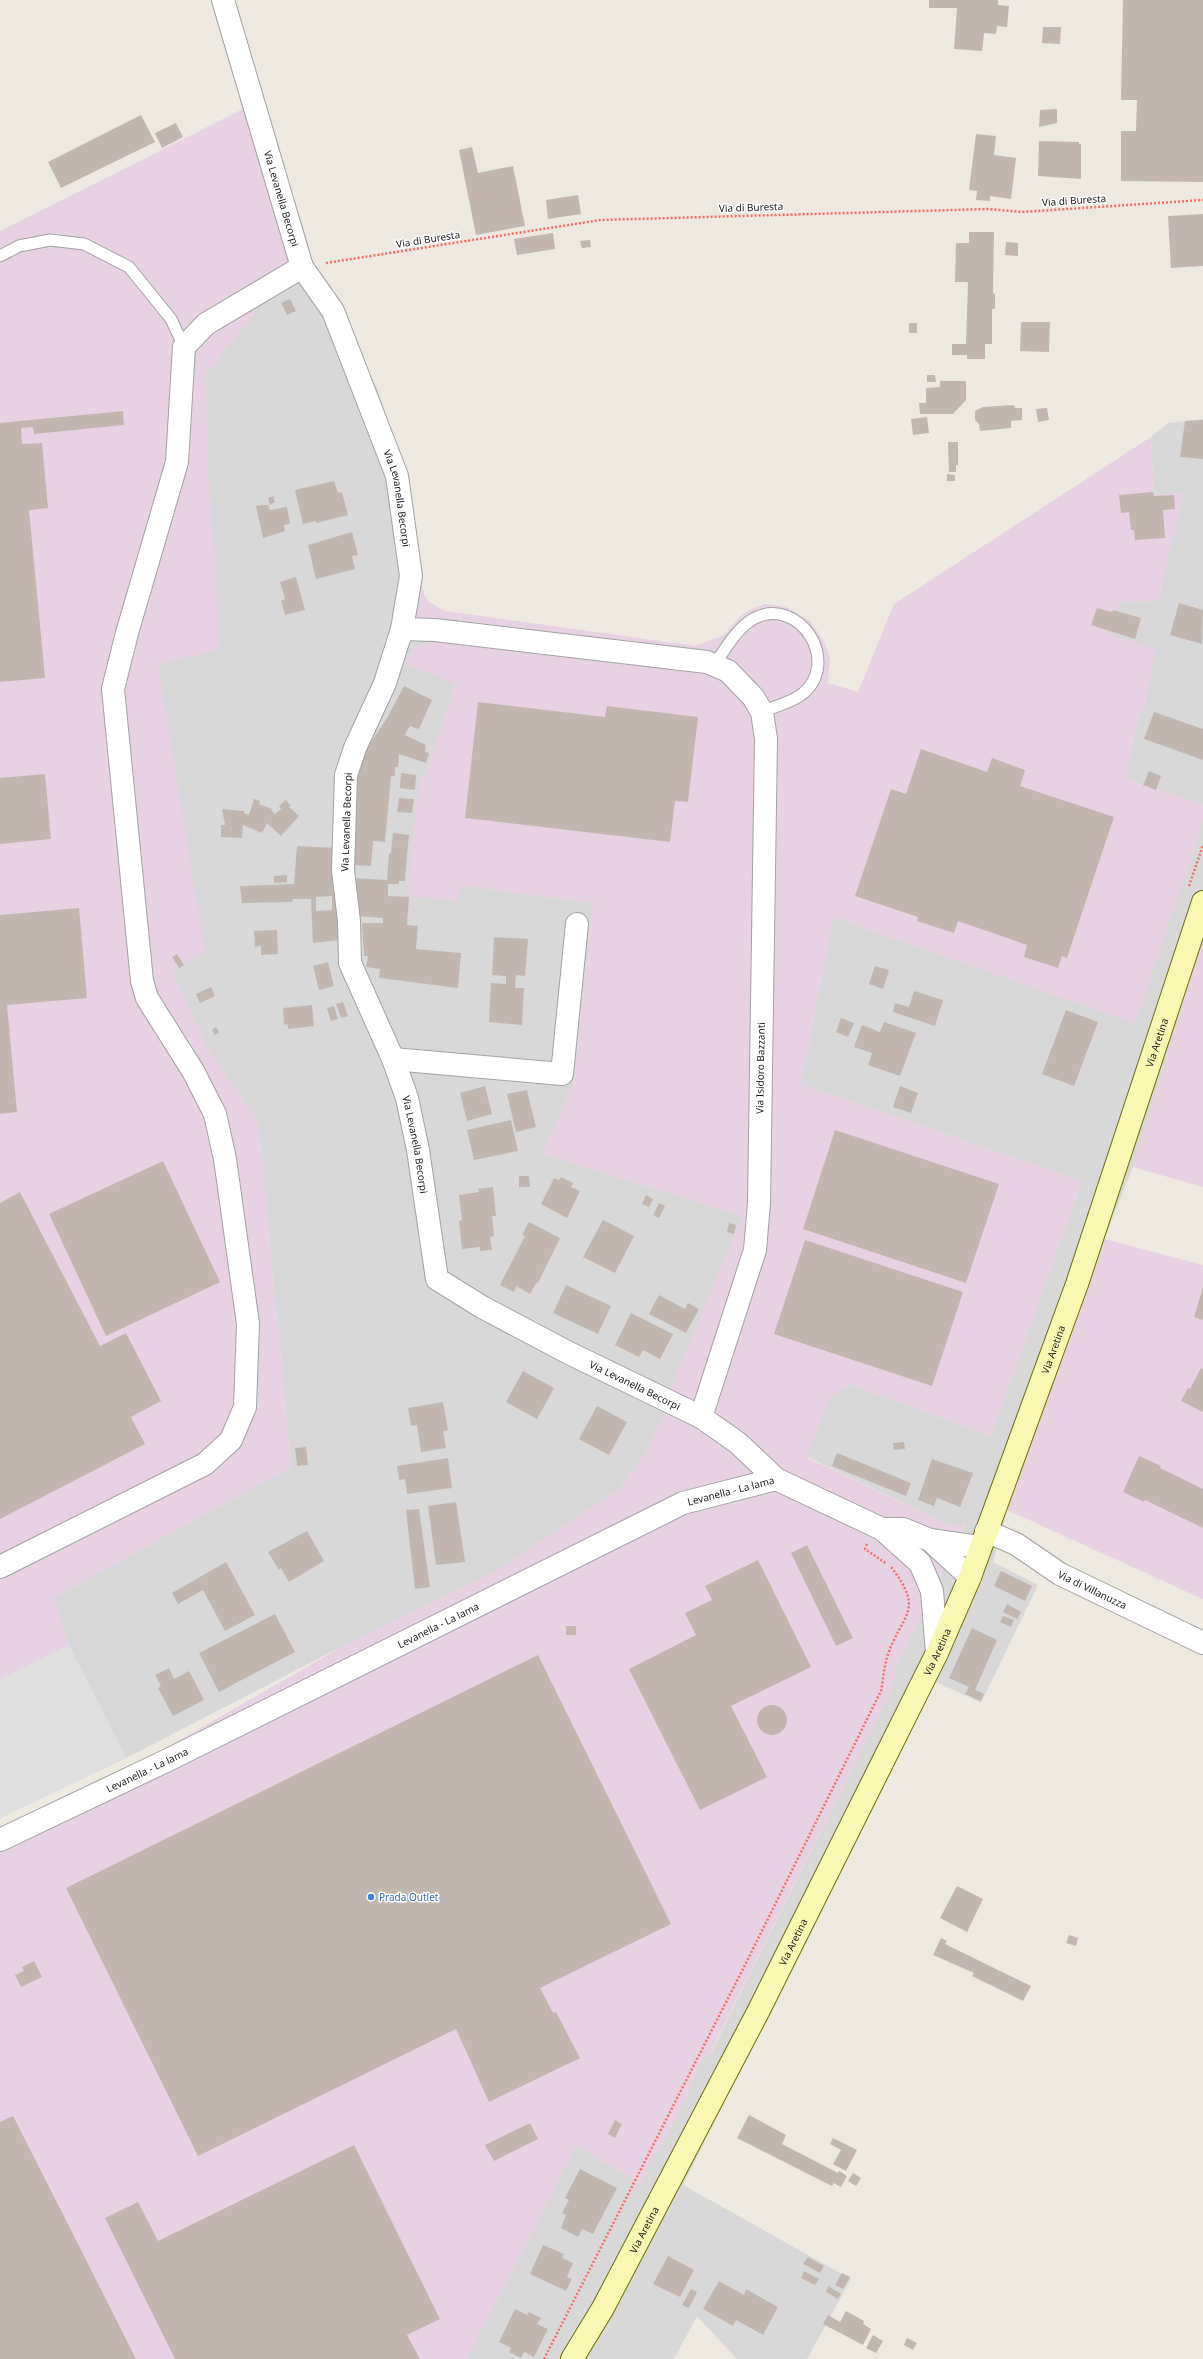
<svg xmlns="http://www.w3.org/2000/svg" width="1203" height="2359" viewBox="0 0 1203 2359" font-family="'Noto Sans',sans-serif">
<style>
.residential{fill:#d9d8d8}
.industrial{fill:#e6d2e3}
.parking{fill:#dfdfdf}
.building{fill:#c1b7b0;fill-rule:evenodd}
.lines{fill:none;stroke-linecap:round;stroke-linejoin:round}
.lane-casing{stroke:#a2a2a2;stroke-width:13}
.street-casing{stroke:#a2a2a2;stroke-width:24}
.secondary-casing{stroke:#686f05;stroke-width:24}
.path{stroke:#f86d65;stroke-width:2.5;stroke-dasharray:2 2;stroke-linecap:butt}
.lane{stroke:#fff;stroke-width:11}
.street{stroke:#fff;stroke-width:22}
.secondary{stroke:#f8f8b2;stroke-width:22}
.shop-dot{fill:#3f7fe0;stroke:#fff;stroke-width:1.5}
.labels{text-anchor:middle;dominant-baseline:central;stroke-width:3;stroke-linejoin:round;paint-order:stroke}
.street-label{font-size:10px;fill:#1b1b1b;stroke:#fff}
.shop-label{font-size:10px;fill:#366cbe;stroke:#fff;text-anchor:start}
</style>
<rect width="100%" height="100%" fill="#ede8e0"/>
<g class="residential">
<polygon points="315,270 377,388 404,470 430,642 455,684 426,775 461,885 593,903 574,1082 543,1154 743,1216 671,1387 665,1413 645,1454 619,1489 493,1573 347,1644 126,1758 69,1645 53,1598 291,1467 258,1122 206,1047 172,971 157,664 208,469 206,372 255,314 247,293"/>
<polygon points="1203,419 1203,805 1124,778 1131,755 1133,736 1146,699 1106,633 1113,609 1119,602 1158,601 1183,493 1154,495 1151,437 1168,423"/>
<polygon points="1203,821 1203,937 1133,1167 1104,1239 1007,1510 993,1562 1038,1585 981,1703 934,1681 683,2185 851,2279 807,2359 737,2359 697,2316 674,2359 467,2359 575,2146 642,2183 644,2173 655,2152 659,2150 702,2058 711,2053 887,1698 896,1667 965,1524 951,1526 806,1456 830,1397 849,1384 991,1436 1082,1181 801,1084 833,917 1135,1023"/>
</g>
<g class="industrial">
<polygon points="257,102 305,232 315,270 247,293 255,314 206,372 208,469 216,572 218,650 158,664 205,952 172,971 206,1047 258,1122 291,1467 53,1598 69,1645 126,1758 0,1818 0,231"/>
<polygon points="1151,437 1154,494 1183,493 1158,601 1119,602 1117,609 1113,609 1106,633 1156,649 1146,699 1133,736 1131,755 1124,778 1203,805 1203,821 1135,1024 833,917 801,1084 1082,1181 991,1436 849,1384 830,1398 806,1457 951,1526 965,1523 896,1667 887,1698 710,2053 702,2058 689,2085 690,2092 659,2150 655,2152 642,2183 575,2146 467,2359 0,2359 0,1843 347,1644 493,1573 619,1489 645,1454 665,1413 671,1387 742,1216 543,1154 574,1082 593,903 461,885 459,901 407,896 419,778 426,775 455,684 403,663 416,646 430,642 414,619 416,564 424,594 429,602 445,611 696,646 724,635 742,615 752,609 765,604 786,607 810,621 825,643 830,658 828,683 858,692 894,604"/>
<polygon points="1203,937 1203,1187 1133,1167"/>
<polygon points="1104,1239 1203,1265 1203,1599 1007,1510"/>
</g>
<polygon class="parking" points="69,1645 126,1758 0,1818 0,1679"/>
<g class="building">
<polygon points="929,0 998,0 998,5 1009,6 1007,27 997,26 996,34 984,33 982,51 954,49 957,8 929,8"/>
<polygon points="1123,0 1203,0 1203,182 1121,181 1121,131 1136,131 1137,100 1121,100"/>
<polygon points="1043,27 1061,27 1060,44 1042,43"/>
<polygon points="1057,109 1057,123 1039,127 1040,110"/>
<polygon points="141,115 155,142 61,188 48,162"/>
<polygon points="176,123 183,137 162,148 155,133"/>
<polygon points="976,134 996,136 994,155 1016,158 1011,199 990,196 990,201 976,200 977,191 969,190"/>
<polygon points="1039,141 1079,142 1079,144 1081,144 1081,179 1038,176"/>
<polygon points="472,147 478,173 513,166 525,226 476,235 459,150"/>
<polygon points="578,195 581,214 548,219 546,200"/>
<polygon points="1203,214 1203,266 1171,268 1168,216"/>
<polygon points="969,232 994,232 993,293 995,294 995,309 992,309 992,344 985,344 985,359 967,359 967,355 952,355 952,344 966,344 968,282 955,282 956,243 969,243"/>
<polygon points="553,233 555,249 517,255 514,239"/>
<polygon points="590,240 591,247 582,248 580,241"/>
<polygon points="1006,242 1018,243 1018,256 1005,255"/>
<polygon points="290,299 296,311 287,315 281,303"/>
<polygon points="1021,322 1050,322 1049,352 1020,351"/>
<rect x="909" y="323" width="8" height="10"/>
<polygon points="927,375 935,375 936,382 927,382"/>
<polygon points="940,381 966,381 966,400 953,414 920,414 919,403 926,403 926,388 940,387"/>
<polygon points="1014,405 1015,408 1022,408 1022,420 1011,421 1011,428 980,431 979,424 975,420 975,411 983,407"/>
<polygon points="1047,408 1049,420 1038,422 1036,409"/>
<polygon points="123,411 124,425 34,434 33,427 21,428 22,444 42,443 48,508 29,510 45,678 0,682 0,423"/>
<polygon points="927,417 929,433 913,435 911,419"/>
<polygon points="1203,420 1203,459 1180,457 1185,421"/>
<polygon points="948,442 958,442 958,465 956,465 956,472 949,472"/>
<polygon points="947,474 955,475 955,481 947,481"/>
<polygon points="334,481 338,493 342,492 348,515 316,523 316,521 303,524 295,490"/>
<polygon points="1153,492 1154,496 1174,495 1175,509 1163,510 1165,538 1135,540 1134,530 1131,530 1129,512 1121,513 1119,495"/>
<polygon points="273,496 275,502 270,505 268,498"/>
<polygon points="261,505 268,505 270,510 287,507 290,524 284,525 285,531 263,538 256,506"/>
<polygon points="352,532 358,555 352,556 355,569 316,579 308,545"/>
<polygon points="296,577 305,610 285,615 281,601 285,599 280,582"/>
<polygon points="1179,603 1203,610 1202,644 1170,635"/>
<polygon points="1097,608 1112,612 1113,610 1141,618 1135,639 1091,625"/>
<polygon points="404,686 432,700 419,729 410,726 405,735 426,745 425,752 429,753 426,763 399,754 398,767 395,767 395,776 391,776 385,842 373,841 371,866 350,865 358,774 367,748 387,718"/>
<polygon points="478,702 605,717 607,706 698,717 688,802 675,801 670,842 465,818"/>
<polygon points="1154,712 1203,729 1203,760 1144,739"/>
<polygon points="921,749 987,772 992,758 1025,770 1020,786 1114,817 1067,958 1062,956 1058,968 1024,957 1027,945 958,921 954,933 917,921 918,917 855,896 891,789 906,794"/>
<polygon points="1149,771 1161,776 1156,790 1143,785"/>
<polygon points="401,773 416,775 415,790 400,788"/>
<polygon points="45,774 51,839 0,844 0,778"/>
<polygon points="399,798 414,799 412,813 397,812"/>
<polygon points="254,799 260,801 259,804 272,809 272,811 275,814 281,809 279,806 286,800 291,806 289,807 299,816 281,836 267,823 262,833 243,825 242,838 221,837 221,825 225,825 222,809 244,811 244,813 249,815"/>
<polygon points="393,833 409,835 407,854 405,881 399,881 399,884 388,884 388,896 409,897 407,925 418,926 416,949 461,953 458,988 379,978 380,969 366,967 368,956 364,956 362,923 383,923 383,918 356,916 357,894 352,894 353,878 387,880 389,853 391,853"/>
<path d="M297,846l42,2 2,92 -28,3 -2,-44h-18l-1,3 -50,1 -2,-17 54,-2zM332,896v14l-16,1v-14z"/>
<polygon points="287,875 287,882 274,883 274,876"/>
<polygon points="79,908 87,998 7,1005 17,1112 0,1114 0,915"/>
<polygon points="277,930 278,954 261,955 261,946 255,947 254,931"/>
<polygon points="494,937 528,939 525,976 516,975 515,988 524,988 522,1025 489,1022 491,983 506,984 506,976 492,975"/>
<polygon points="177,954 184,965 179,968 172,957"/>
<polygon points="328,962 334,986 319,990 313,966"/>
<polygon points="875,966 889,970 883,989 869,984"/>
<polygon points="211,987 215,996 200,1003 196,994"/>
<polygon points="914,991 943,1000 935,1026 893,1012 895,1003 909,1007"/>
<polygon points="343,1002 348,1016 341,1018 336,1004"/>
<polygon points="312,1005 314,1026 288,1029 288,1024 284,1025 283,1008"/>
<polygon points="334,1006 338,1019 331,1021 327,1008"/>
<polygon points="1066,1010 1098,1022 1074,1086 1042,1074"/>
<polygon points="841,1018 854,1023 848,1037 836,1032"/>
<polygon points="884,1022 916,1033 900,1076 868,1065 872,1053 854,1047 862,1025 880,1032"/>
<polygon points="216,1027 219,1032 215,1035 212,1030"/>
<polygon points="485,1086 492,1114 467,1121 460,1093"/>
<polygon points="900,1086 918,1093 911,1113 893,1107"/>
<polygon points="527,1090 536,1127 516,1132 507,1094"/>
<polygon points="511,1120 518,1151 474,1160 467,1130"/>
<polygon points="835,1130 999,1184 966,1283 803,1229"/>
<polygon points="163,1161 220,1282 106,1336 49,1214"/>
<polygon points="519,1176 529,1176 530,1187 519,1187"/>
<polygon points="561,1177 573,1183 571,1187 580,1191 567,1218 541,1204 554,1178 559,1180"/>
<polygon points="493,1187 496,1216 492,1216 494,1236 490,1237 492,1250 480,1251 480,1247 462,1249 459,1221 462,1220 459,1195 479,1192 478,1189"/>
<polygon points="20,1192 100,1346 126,1333 161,1401 131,1417 145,1444 0,1519 0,1203"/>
<polygon points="646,1195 653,1199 649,1207 642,1204"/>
<polygon points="659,1203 665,1206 659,1218 653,1215"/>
<polygon points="603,1220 634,1236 615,1273 583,1257"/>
<polygon points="529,1222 560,1238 538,1283 536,1283 530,1294 516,1286 514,1292 500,1285 525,1236 522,1235"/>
<polygon points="729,1223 736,1225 734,1234 727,1232"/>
<polygon points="805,1240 963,1292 932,1386 774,1334"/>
<polygon points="566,1285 611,1306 598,1334 553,1313"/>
<polygon points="1203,1287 1203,1320 1194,1317"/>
<polygon points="659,1295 685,1309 688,1303 699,1309 686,1333 649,1314"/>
<polygon points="631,1313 673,1334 660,1359 643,1350 639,1357 615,1345"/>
<polygon points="1201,1368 1203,1369 1203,1412 1181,1401 1188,1388 1190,1389"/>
<polygon points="523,1371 554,1388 537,1419 506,1402"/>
<polygon points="443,1402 448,1430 443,1431 446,1448 421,1452 417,1425 411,1426 408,1408"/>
<polygon points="597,1406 627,1422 609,1455 579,1439"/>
<polygon points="904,1442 905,1449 894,1450 893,1443"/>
<polygon points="306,1447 308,1465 297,1466 295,1448"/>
<polygon points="837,1453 911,1483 906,1496 832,1466"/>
<polygon points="1139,1456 1161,1466 1160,1468 1203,1489 1203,1528 1145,1500 1144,1502 1123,1492"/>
<polygon points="448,1458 452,1488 407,1494 405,1479 399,1480 397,1466"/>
<polygon points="932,1459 973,1473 960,1507 937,1498 934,1506 918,1500"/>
<polygon points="456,1502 465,1562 436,1565 428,1506"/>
<polygon points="419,1509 430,1587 415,1589 406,1510"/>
<polygon points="307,1531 324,1561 289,1582 281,1568 279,1570 268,1552"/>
<polygon points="807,1545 853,1638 836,1646 791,1553"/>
<polygon points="758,1560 811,1667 731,1706 767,1777 700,1810 629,1669 696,1635 685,1613 712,1600 705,1586"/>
<polygon points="226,1562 255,1615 225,1631 203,1590 178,1604 172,1593"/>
<polygon points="1001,1571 1032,1586 1025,1601 994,1586"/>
<polygon points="1007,1604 1021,1612 1017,1619 1003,1612"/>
<polygon points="275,1614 295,1652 219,1692 199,1653"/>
<polygon points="1003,1616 1014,1620 1011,1627 1000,1622"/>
<rect x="566" y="1626" width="10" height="9"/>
<polygon points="972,1628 997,1640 975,1690 984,1694 981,1701 965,1694 969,1687 949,1678"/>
<polygon points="538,1655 671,1924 540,1988 553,2013 556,2012 580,2058 489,2102 456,2029 198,2156 66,1888"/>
<polygon points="169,1668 174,1679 189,1671 204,1700 173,1716 158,1688 161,1686 155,1675"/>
<circle cx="772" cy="1720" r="15"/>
<polygon points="957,1886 983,1899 967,1932 940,1918"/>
<polygon points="1069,1935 1078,1938 1076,1946 1066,1943"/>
<polygon points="941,1938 947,1941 945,1944 1031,1986 1023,2001 972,1976 974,1973 933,1955"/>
<polygon points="34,1961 42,1977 21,1987 15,1975 24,1971 22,1967"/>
<polygon points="749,2115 786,2135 782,2144 838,2173 839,2171 847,2176 841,2187 834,2183 832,2186 737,2138"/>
<polygon points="13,2116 74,2236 136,2359 0,2359 0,2122"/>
<polygon points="615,2120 622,2124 615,2138 608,2134"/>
<polygon points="530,2123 538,2139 494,2161 485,2145"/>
<polygon points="833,2138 857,2150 846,2171 833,2164 841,2150 830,2144"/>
<polygon points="354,2145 440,2319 407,2335 420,2359 175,2359 105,2218 138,2202 158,2241"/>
<polygon points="580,2169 617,2188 593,2234 582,2229 578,2237 561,2228 566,2215 562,2213 569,2200 565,2198"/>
<polygon points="853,2173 861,2178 856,2186 848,2181"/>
<polygon points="543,2245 564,2254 562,2258 573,2263 567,2277 572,2279 566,2291 530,2274"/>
<polygon points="668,2256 694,2270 680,2297 653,2284"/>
<polygon points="808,2257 824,2266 820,2273 803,2264"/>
<polygon points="804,2271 819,2279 815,2285 801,2278"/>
<polygon points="842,2273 850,2277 843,2289 835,2285"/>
<polygon points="719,2281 744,2295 746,2289 778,2307 763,2335 736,2320 733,2326 703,2309"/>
<polygon points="828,2286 841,2294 838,2299 826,2292"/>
<polygon points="691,2289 697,2292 689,2308 682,2305"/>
<polygon points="515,2309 527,2315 529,2312 541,2318 537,2324 548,2329 534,2357 524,2352 521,2358 509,2352 511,2348 499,2342"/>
<polygon points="846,2311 864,2321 863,2324 871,2329 863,2345 823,2324 828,2315 840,2322"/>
<polygon points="873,2335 883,2341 876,2353 866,2348"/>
<polygon points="907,2338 917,2343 913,2350 904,2345"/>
</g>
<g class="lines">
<defs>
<g id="lane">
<polyline points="0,256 19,246 50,240 84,244 129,267 171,319 184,347"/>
<path d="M714,665c11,-15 22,-36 39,-46 46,-25 90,44 48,76 -11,8 -26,11 -39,17"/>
</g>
<g id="street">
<path id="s1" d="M223,0l79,267 31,44 64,165 14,100 -9,53 -17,54 -30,65 -9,27 -3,95 6,51 1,42 43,96 14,39 11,52 19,129 45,28 87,46 132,64 37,26 38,36"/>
<polyline points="402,629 435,630 707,662 728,671 753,697 762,712 766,739 759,1203 755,1250 701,1417"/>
<polyline points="393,1059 562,1074 577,924"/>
<polyline points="882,1529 903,1529 930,1540 979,1547"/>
<path id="s2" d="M986,1531l30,13 44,30 143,69"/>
<polyline points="930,1540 970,1577"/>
<polyline points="0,1567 205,1464 231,1440 245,1407 248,1324 225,1159 215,1114 193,1071 147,998 142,981 113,689 127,633 177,462 184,347 206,324 302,267"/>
<path id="s3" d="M0,1840l168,-80 515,-257 93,-24 106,50 38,34 12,28 5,62"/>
</g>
<g id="secondary">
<path id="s4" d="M572,2359l31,-51 156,-298 178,-357 33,-76 107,-293 126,-382"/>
</g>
</defs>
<use href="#lane" class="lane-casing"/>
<use href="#street" class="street-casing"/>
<use href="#secondary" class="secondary-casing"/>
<g class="path">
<polyline points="326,263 600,220 988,209 1022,212 1203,200"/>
<polyline points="1189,886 1203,845"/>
<polyline points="867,1544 865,1549 887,1564"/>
<path d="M544,2359l199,-390 138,-278c2,-11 3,-23 6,-34 14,-43 39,-45 4,-90"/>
</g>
<use href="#lane" class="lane"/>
<use href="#street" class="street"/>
<use href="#secondary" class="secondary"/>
</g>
<circle class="shop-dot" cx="371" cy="1897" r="4"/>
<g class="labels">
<g class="street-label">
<text stroke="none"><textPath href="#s1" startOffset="207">Via Levanella Becorpi</textPath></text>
<text transform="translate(1074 200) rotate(-4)">Via di Buresta</text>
<text transform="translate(751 207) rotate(-2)">Via di Buresta</text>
<text transform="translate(428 239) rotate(-9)">Via di Buresta</text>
<text stroke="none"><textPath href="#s1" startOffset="531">Via Levanella Becorpi</textPath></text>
<text transform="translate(346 822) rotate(-88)">Via Levanella Becorpi</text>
<text stroke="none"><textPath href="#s4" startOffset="1444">Via Aretina</textPath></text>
<text transform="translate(760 1068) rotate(-89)">Via Isidoro Bazzanti</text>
<text stroke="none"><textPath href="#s1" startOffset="1203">Via Levanella Becorpi</textPath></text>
<text stroke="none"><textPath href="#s4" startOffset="1120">Via Aretina</textPath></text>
<text stroke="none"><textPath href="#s1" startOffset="1564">Via Levanella Becorpi</textPath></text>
<text stroke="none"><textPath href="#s3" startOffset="811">Levanella - La lama</textPath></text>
<text stroke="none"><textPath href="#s2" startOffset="122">Via di Villanuzza</textPath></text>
<text stroke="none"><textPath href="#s3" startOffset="488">Levanella - La lama</textPath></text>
<text stroke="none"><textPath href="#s4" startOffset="796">Via Aretina</textPath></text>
<text stroke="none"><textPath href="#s3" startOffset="163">Levanella - La lama</textPath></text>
<text stroke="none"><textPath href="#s4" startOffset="472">Via Aretina</textPath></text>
<text stroke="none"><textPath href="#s4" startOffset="148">Via Aretina</textPath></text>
</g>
<g class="shop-label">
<text x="379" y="1897">Prada Outlet</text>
</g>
</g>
</svg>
